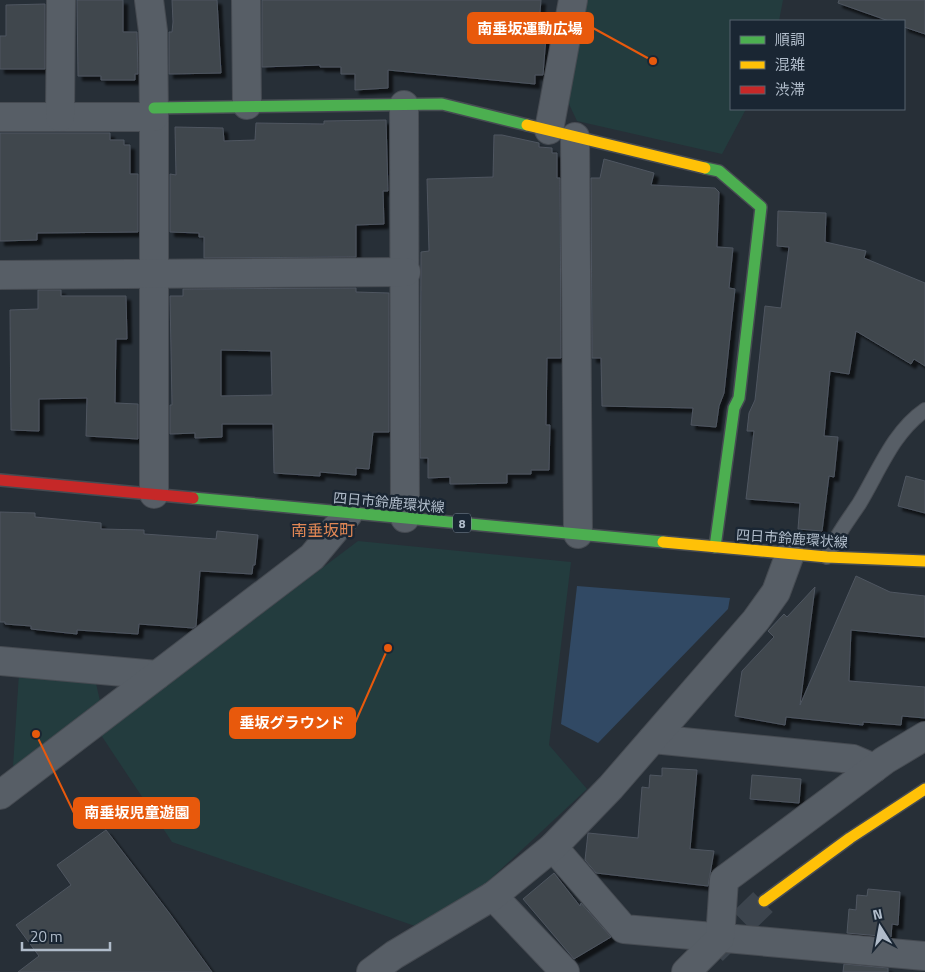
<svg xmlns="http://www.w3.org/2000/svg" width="925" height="972" viewBox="0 0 925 972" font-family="'Titillium Web','Noto Sans JP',sans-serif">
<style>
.green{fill:#233c3e}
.water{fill:#314964}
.building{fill:#3f464d;stroke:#4f5660;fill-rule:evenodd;filter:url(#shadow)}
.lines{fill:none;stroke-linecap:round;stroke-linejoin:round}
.secondary-tunnel{stroke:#3c444d;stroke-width:28;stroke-dasharray:28 14;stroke-linecap:butt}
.lane-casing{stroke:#464b52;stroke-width:16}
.street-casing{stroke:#464b52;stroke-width:30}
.fast-casing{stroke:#464b52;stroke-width:14}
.slow-casing{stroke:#464b52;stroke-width:14}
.jam-casing{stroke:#464b52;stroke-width:14}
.lane{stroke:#575e66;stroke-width:14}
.street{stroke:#575e66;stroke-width:28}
.fast{stroke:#4caf50;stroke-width:11}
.slow{stroke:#ffc107;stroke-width:11}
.jam{stroke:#c62828;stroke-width:11}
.labels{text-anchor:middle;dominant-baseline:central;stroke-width:5;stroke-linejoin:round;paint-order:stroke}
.shield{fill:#1a2633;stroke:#838f9d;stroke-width:1}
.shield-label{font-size:12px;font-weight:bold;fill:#b0bcca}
.street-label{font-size:14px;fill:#b0bcca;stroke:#1a2633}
.quarter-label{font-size:16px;fill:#e08755;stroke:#1a2633}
.leader{fill:none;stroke:#e8590c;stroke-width:2}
.callout-dot{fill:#e8590c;stroke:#1a2633;stroke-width:2}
.callout{fill:#e8590c;stroke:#e8590c;stroke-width:2}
.callout-label{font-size:15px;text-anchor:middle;font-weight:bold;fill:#fff}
</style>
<defs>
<filter id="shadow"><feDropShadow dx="4.5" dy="4.5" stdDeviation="1" flood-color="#0009"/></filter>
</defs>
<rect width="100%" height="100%" fill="#272f37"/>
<g class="green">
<polygon points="586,0 783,0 779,21 731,21 731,109 746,109 722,154 577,121 568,102"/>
<polygon points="358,541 571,562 549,745 587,789 484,885 415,926 172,842 101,735"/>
<polygon points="19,673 95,679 100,701 13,767"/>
</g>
<polygon class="water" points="577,586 730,598 728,609 598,743 561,724"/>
<g class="building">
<polygon points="77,0 123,0 123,32 137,32 138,74 135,74 135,80 101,80 101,76 78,76"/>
<polygon points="172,0 217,0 221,73 169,74 169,32 172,32 173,22"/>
<polygon points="262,0 541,0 538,36 546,36 543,75 535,75 535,84 388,70 388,88 355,90 355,74 341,74 341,67 320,67 320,65 262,67"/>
<polygon points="839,0 925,0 925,34 904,27 904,21 889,21 838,3"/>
<polygon points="45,4 45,69 0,69 0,36 6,36 6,5"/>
<polygon points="386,120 388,191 383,191 384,224 356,225 356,257 204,258 204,237 199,237 199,233 170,232 170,174 176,175 175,127 223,128 224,141 255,140 256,123 324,124 324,121"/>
<polygon points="0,133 110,133 110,140 124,140 124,145 130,145 130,174 138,174 138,232 37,233 37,240 0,241"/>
<polygon points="494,135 502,135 539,143 539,147 552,148 552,153 557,153 557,178 560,178 561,358 547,358 546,425 550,425 549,470 531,470 531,474 507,474 507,483 450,484 450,477 428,478 428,458 420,458 421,252 429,251 427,179 493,177"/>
<polygon points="604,159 654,173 651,185 715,188 719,192 717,247 733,248 729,288 735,289 724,393 719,406 716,427 691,425 693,408 602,406 601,358 592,358 591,178 600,178"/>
<polygon points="778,211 826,213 825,242 866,251 864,258 925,283 925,366 914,359 911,364 856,331 849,374 830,371 824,436 838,437 834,477 829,476 822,531 798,529 800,503 746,499 754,431 747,431 749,413 755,400 765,306 781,308 789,247 777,246"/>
<path d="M356,288v4l33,1v139h-16l-4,37 -13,-1v7l-36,-3v4l-46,-3 -1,-49h-51v13l-27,1v-5l-25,1v-29h2l-2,-109h13v-7zM221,350l50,1 1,44 -51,1z"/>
<polygon points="38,290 61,290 61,296 126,296 127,339 116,339 115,403 138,404 138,439 86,436 87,398 39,399 39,431 11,430 10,310 38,309"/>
<polygon points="906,476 925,481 925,513 898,506"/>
<polygon points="0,512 35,513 35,517 101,523 101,529 144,530 144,534 216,539 217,531 258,535 255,565 253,565 252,574 200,571 196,626 193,628 139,624 138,634 77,630 77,634 31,629 31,626 5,624 5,622 0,622"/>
<polygon points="856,576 890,592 925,596 925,637 851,630 849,681 925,687 925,718 902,716 901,725 863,722 863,725 786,717 785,725 735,716 742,671 774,637 768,631 784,614 787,617 815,587 800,705"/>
<polygon points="662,768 697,770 690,849 714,851 708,886 596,873 585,860 588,833 638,838 642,787 649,788 650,775 662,776"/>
<polygon points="752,775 801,779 799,803 750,799"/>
<polygon points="106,830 170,914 212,972 18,972 39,956 16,925 71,885 57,865"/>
<polygon points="554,873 580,906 581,903 611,937 574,959 523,899"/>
<polygon points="868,889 900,892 898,925 892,924 891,937 847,933 849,909 856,910 857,895 867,896"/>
<polygon points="844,964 888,968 888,972 843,972"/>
</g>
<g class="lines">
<polyline class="secondary-tunnel" points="713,951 764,901"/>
<defs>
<path id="lane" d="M827,557c8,-20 20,-35 32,-53 20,-33 34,-72 66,-94"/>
<g id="street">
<polyline points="149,0 153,31 154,117 154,494"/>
<polyline points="246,0 247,105"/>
<polyline points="404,105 405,518"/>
<polyline points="0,117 154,117"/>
<polyline points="60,117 61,0"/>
<polyline points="549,130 573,0"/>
<polyline points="575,137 578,534"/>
<polyline points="0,275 406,272"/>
<polyline points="0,661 157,675"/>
<polyline points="653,739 853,759 874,768"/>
<polyline points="0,795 312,557 348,514"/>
<polyline points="553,847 624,929 925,956"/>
<polyline points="493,896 565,972"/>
<polyline points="371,972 394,955 493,896 553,847 611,787 756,620 776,592 790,554"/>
<polyline points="686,972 720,938 724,880 885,760 925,736"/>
</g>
<g id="fast">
<polyline points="154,108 442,104 527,125"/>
<polyline points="705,168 719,171 761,207 739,398 734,408 715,547"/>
<polyline points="193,498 663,542"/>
</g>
<g id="slow">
<polyline points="527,125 705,168"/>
<polyline points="663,542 827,557 925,561"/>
<polyline points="764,901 850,838 925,789"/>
</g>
<polyline id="jam" points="0,480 193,498"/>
</defs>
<use href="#lane" class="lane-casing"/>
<use href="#street" class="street-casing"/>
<use href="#fast" class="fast-casing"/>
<use href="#slow" class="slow-casing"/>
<use href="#jam" class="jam-casing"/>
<use href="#lane" class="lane"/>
<use href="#street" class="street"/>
<use href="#fast" class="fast"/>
<use href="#slow" class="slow"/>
<use href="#jam" class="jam"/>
</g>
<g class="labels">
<rect class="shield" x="453" y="513.5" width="18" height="19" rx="4"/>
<g class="shield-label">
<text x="462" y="523">8</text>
</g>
<g class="street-label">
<text transform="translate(389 502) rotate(5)">四日市鈴鹿環状線</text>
<text transform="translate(792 538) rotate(4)">四日市鈴鹿環状線</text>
</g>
<g class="quarter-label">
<text x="323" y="530">南垂坂町</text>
</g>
</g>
<path class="leader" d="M653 61L593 28M388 648L355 723M36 734L74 813"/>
<g class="callout-dot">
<circle cx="653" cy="61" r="5"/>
<circle cx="388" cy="648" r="5"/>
<circle cx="36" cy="734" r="5"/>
</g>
<g class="callout">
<rect x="468" y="13" width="125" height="30" rx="5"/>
<rect x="230" y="708" width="125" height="30" rx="5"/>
<rect x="74" y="798" width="125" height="30" rx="5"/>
</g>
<g class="callout-label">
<text x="530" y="34">南垂坂運動広場</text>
<text x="292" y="728">垂坂グラウンド</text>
<text x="137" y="818">南垂坂児童遊園</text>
</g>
<rect x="730" y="20" width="175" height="90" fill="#1a2633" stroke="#56626f"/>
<rect x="740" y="36" width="25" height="8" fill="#4caf50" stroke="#56626f"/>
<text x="775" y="45" font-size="15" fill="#b0bcca">順調</text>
<rect x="740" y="61" width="25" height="8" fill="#ffc107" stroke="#56626f"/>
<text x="775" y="70" font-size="15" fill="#b0bcca">混雑</text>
<rect x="740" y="86" width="25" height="8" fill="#c62828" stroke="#56626f"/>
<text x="775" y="95" font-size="15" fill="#b0bcca">渋滞</text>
<g transform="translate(880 927) rotate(349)" stroke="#1a2633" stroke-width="4" paint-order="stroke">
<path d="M0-4L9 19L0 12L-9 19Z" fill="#b0bcca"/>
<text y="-8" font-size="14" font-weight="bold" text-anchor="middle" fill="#b0bcca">N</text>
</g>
<path d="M22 942v8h88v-8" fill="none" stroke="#b0bcca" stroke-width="2.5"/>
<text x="30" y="942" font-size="15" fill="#b0bcca" stroke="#1a2633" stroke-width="4" paint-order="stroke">20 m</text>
</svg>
